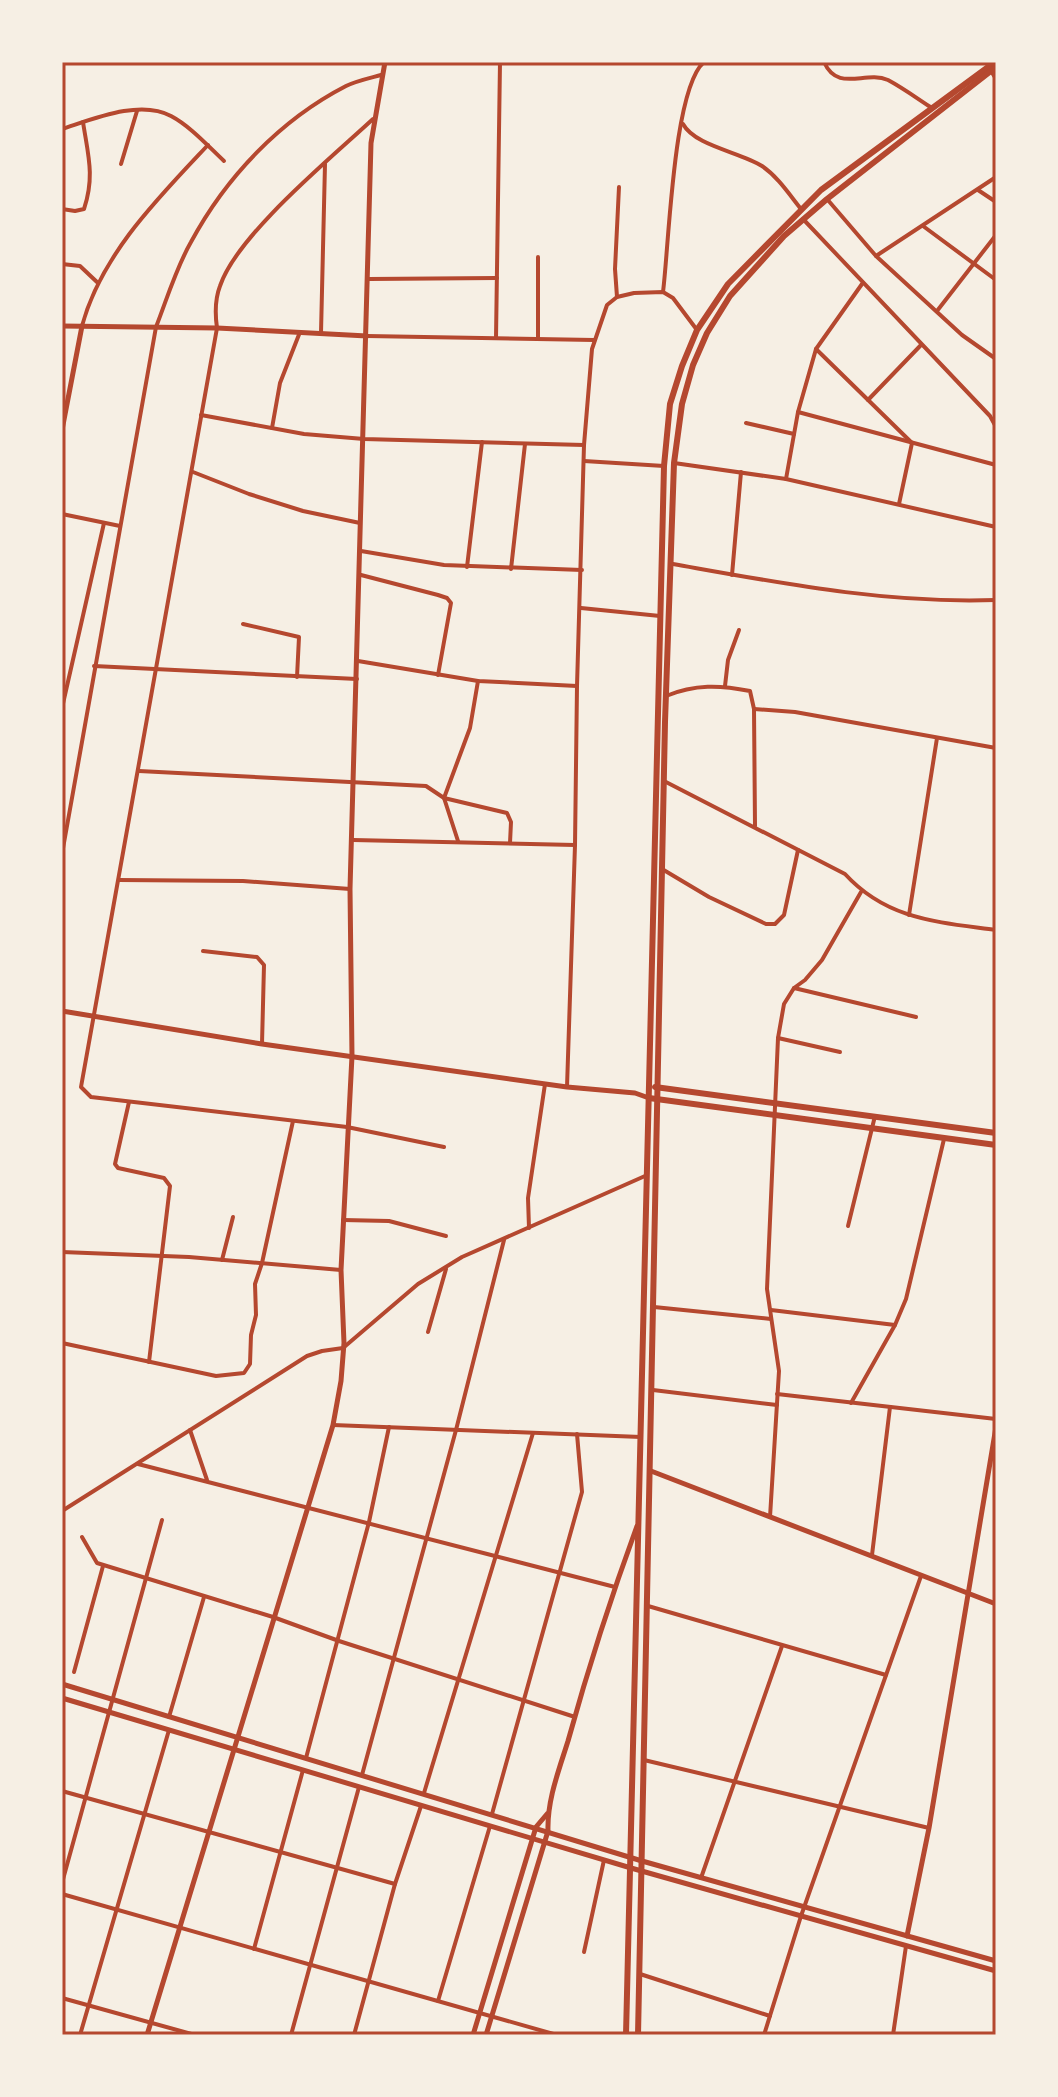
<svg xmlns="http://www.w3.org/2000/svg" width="1058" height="2097" viewBox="0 0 1058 2097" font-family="'DM Sans',sans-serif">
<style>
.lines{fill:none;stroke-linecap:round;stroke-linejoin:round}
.minor{stroke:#b5482f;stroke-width:4}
.tertiary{stroke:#b5482f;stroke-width:5}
.secondary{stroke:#b5482f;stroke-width:6}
.primary{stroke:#b5482f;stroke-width:6}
.neatline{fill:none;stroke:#b5482f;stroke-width:3}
</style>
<rect width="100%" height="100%" fill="#f6efe4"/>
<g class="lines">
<g class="minor">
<path d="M824,62c14,31 41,8 64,18 15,8 30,19 44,28"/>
<polyline points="991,71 996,79"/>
<path d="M373,119c-42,39 -136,116 -153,167 -5,13 -5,28 -3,42l-136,759 10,10 256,30 97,20"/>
<path d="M683,124c12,22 57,28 79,42 16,11 27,28 39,43"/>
<path d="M62,129c31,-10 78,-30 109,-13 19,10 37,30 53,45"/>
<polyline points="121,164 137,111"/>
<polyline points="978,190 996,202"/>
<polyline points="827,199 876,256 962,335 996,359"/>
<path d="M62,209l13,2 9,-2c11,-33 4,-54 -1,-87"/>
<polyline points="803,219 990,416 996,427"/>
<polyline points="923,226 996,280"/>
<polyline points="876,256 996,177"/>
<polyline points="62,264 80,266 98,283"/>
<polyline points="369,279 497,278"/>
<path d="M663,292c6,-46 10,-203 41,-230"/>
<polyline points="617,297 615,269 619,187"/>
<polyline points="937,311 996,235"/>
<path d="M82,326c19,-71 76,-128 126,-181"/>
<polyline points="321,333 325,164"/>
<polyline points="367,336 594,340"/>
<polyline points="496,338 500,62"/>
<polyline points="538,339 538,257"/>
<polyline points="816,349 912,443 899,504"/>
<polyline points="868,400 921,345"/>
<polyline points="798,412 996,465"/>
<polyline points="201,415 304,434 364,439 584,445"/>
<polyline points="746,423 794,434"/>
<polyline points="272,428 280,383 300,332"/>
<polyline points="584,461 664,466"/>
<polyline points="674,463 786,479 996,527"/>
<polyline points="193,472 249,494 303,511 360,523"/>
<polyline points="786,479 798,412 816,349 862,284"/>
<polyline points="62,514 120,526"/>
<polyline points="361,551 444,565 582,570"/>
<path d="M673,564c107,19 214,40 323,36"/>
<polyline points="467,567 482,442"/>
<polyline points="511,569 525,444"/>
<polyline points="361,575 438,595 447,598 451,603 438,675"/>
<polyline points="732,575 741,472"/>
<polyline points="581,608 660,616"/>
<polyline points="243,624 299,637 297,677"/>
<polyline points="358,661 478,681 577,686"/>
<polyline points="94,666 357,679"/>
<polyline points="725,686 728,660 739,630"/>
<path d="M666,696c29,-12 54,-11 84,-5l4,18 1,117"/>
<polyline points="62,708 104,523"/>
<polyline points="754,709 795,712 996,748"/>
<polyline points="139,771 426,786 444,798 507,813 511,822 510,843"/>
<path d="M664,781l181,93c42,46 93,48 151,56"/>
<polyline points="353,840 575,845"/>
<polyline points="458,841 444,798 470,728 478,681"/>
<path d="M62,854l94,-527c11,-28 20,-59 35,-85 35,-65 89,-122 155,-156 10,-5 24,-8 35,-11"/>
<polyline points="662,869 709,897 766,924 775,924 784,915 798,850"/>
<polyline points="119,880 243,881 350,889"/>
<polyline points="909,915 937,738"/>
<polyline points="203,951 257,957 264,965 262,1044"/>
<polyline points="794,988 916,1017"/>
<polyline points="778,1038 840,1052"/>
<polyline points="567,1087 575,845 577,686 584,445 592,349 607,305 617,297 634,293 663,292 673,298 697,330"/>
<polyline points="129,1102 115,1164 118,1168 164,1178 170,1186 149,1362"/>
<polyline points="343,1220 389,1221 446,1236"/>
<polyline points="848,1226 875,1116"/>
<polyline points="529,1228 528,1198 545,1084"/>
<polyline points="62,1252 189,1257 341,1270"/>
<polyline points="222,1260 233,1217"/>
<polyline points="654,1307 771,1319"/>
<polyline points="771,1310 895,1325"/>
<polyline points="428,1332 446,1269"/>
<polyline points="62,1343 216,1376 244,1373 250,1364 251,1335 256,1315 255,1284 262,1263 293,1121"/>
<polyline points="653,1390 777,1405"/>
<polyline points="777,1394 996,1419"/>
<polyline points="851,1403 895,1325 906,1299 944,1139"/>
<polyline points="333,1425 641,1437"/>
<polyline points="190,1430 207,1480"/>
<polyline points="138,1464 615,1587"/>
<polyline points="62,1511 307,1356 322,1351 343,1348 418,1284 462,1257 645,1176"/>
<polyline points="770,1517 779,1371 767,1289 778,1038 784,1004 794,988 805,980 822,960 861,892"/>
<polyline points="82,1537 97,1563 273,1617 339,1641 575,1717"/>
<polyline points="872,1555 890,1407"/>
<polyline points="648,1606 886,1675"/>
<polyline points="74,1672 103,1566"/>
<polyline points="169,1717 204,1597"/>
<polyline points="306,1758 369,1522 389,1427"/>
<polyline points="644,1760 929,1828"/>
<polyline points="362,1775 456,1430 504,1240"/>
<polyline points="62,1791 395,1884"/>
<polyline points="424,1793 533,1433"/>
<polyline points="492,1814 582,1492 577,1434"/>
<polyline points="701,1878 782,1646"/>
<polyline points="62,1883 162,1520"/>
<polyline points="62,1894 557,2035"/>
<polyline points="254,1949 303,1770"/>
<polyline points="584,1952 604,1860"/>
<polyline points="640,1974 770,2016"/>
<polyline points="62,1998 195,2035"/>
<polyline points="438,2001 490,1826"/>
<polyline points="80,2035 169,1730"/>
<polyline points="291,2035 359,1787"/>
<polyline points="354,2035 395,1884 421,1806"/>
<polyline points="764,2035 801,1916 921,1576"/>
<polyline points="893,2035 906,1946"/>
</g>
<g class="tertiary">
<polyline points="62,326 217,328 367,336"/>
<polyline points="62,430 82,326"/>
<polyline points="62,1011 262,1044 567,1087 635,1093 649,1098"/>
<polyline points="651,1471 996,1604"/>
<polyline points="62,1684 642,1861 996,1961"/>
<polyline points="62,1698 631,1868 996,1971"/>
<polyline points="907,1936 929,1828 996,1427"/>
<polyline points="147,2035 333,1425 341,1381 344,1343 341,1270 352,1056 350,889 371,143 385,62"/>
<polyline points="473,2035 536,1827 547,1814"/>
<path d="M486,2035l62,-204c-1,-31 11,-61 20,-90 20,-72 43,-144 69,-215"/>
</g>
<g class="secondary">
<polyline points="655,1087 996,1133"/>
<polyline points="649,1098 996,1145"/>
</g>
<g class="primary">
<polyline points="626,2035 664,466 670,404 682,366 697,330 728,284 821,190 995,62"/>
<polyline points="638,2035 665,722 674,463 682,404 693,365 707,333 730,296 784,236 827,199 996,67"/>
</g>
</g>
<rect width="1058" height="2097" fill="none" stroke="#f6efe4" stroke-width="128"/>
<rect x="64" y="64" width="930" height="1969" class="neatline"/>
</svg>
